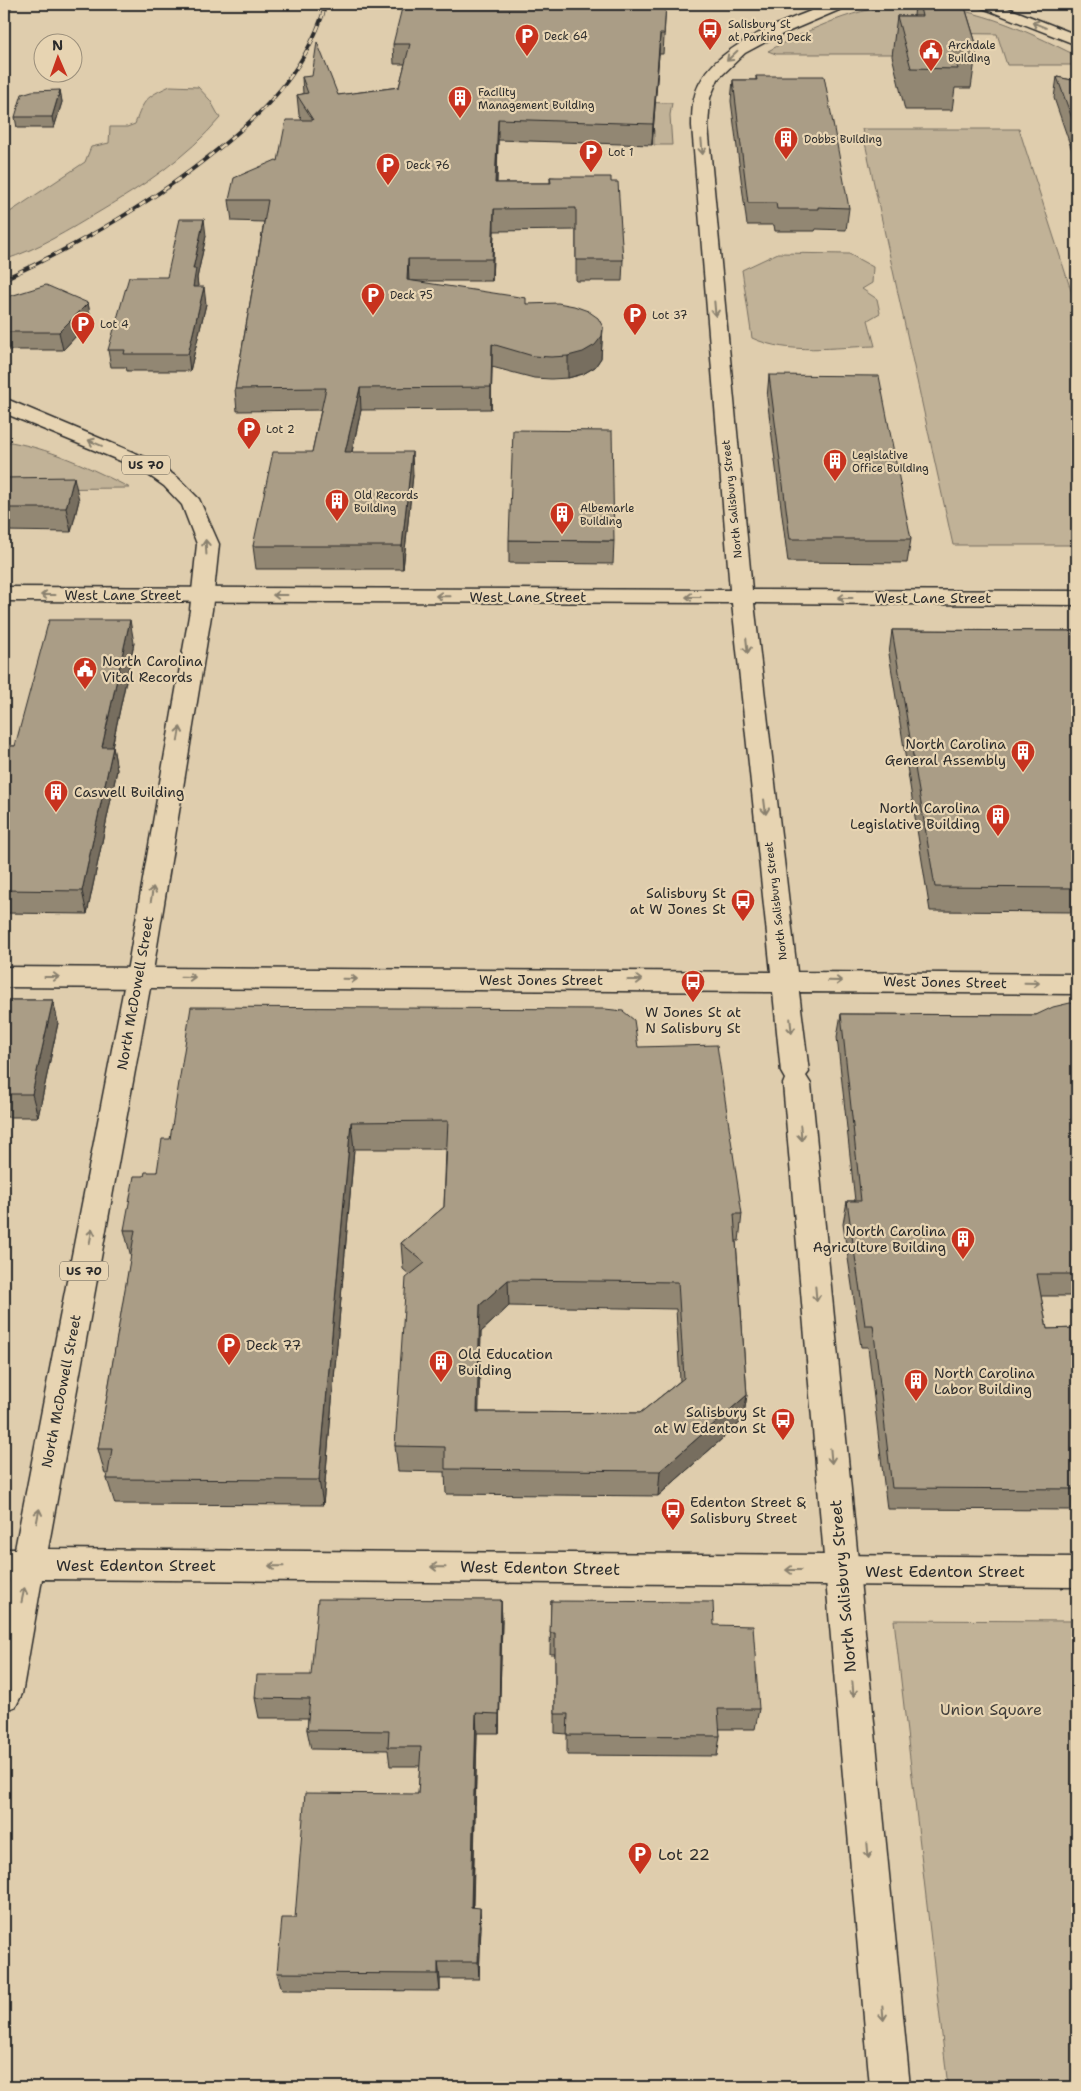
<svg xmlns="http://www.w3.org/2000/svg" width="1081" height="2091" viewBox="0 0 1081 2091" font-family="'Shantell Sans',sans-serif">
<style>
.green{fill:#c1b297;stroke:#766e61}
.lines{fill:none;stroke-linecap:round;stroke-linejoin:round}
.secondary-casing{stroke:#2b2b2b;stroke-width:3}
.primary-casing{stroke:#2b2b2b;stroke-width:3}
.secondary{fill:#e7d4b2;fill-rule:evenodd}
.primary{fill:#e7d4b2;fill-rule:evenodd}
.rail-casing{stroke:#2b2b2b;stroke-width:4}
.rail{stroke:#e7d4b2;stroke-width:2.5;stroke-dasharray:7;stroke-linecap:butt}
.wall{fill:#928773;stroke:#2b2b2b;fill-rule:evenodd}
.shaded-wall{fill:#776e5e;stroke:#2b2b2b}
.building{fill:#aa9d86;stroke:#2b2b2b;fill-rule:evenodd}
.oneway{stroke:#89806e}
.labels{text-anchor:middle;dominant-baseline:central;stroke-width:4.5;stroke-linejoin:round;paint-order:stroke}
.far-poi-label{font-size:11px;fill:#2b2b2b;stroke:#e7d4b2;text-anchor:start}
.far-street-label{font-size:11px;fill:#2b2b2b;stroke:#e7d4b2}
.shield{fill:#e7d4b2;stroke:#635e54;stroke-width:1}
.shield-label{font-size:12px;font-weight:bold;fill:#2b2b2b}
.street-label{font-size:14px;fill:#2b2b2b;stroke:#e7d4b2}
.poi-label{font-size:14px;fill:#2b2b2b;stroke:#e7d4b2;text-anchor:start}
.near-street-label{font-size:16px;fill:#2b2b2b;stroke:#e7d4b2}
.near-park-label{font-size:16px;fill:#423f3b;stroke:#e7d4b2}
.near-poi-label{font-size:16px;fill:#2b2b2b;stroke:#e7d4b2;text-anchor:start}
</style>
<rect width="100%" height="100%" fill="#dfcdad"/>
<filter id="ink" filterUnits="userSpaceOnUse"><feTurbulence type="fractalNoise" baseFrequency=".02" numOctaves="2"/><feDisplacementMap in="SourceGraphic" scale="10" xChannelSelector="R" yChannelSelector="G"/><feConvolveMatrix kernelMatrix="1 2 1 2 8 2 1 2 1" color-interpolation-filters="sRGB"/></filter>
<g filter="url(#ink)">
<g class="green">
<path d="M907,4c66,2 112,23 170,52v9h-70l-10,-31 -71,-1 -12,21h-138l-8,-3c44,-23 89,-44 139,-47z"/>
<path d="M170,86l28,1 12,13 10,18c-33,39 -77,68 -121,94 -30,18 -61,37 -95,48v-44l81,-54 6,-15 18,-4 1,-16h17l8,-3c9,-25 11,-27 35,-38z"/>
<polygon points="624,102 672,103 670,115 672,145 654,145 654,130 642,129"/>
<polygon points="862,129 1019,129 1077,309 1077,545 953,545"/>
<path d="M778,253l71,1 24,13 -1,16 -10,6 15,10 3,14 -12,7 7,26c-40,1 -86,9 -123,-8l-10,-68z"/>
<path d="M4,441c44,6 87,27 126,47l-126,1z"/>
<polygon points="894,1620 1077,1621 1077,2087 948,2087"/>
</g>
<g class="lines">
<defs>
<g id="secondary">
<path d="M828,4h21l-3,3 -75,32 -26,14 -27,26 -8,19 -2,28 44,464 325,1v14l-323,-2 43,369 280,2v20l-278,-2 10,80 -3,4 5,8 99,1003h-40l-87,-1003 2,-5 -4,-7 -8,-80 -769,-5v-20l767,5 -39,-369 -728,-2v-14l726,3 -38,-464c0,-9 0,-19 2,-27 11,-53 91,-77 134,-95z"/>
<polygon points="977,4 998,4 1077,35 1077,45 980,7"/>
</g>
<g id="primary">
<polygon points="4,4 13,4 9,9 4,11"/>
<polygon points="4,398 154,461 178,478 199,499 219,544 212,610 152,977 48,1549 1077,1557 1077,1587 42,1579 22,1694 16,1706 4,1711 4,1605 9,1579 4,1579 4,1549 15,1549 126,977 190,610 197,544 182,505 164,486 140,469 4,413"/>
</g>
</defs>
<use href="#secondary" class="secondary-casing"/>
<use href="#primary" class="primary-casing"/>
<use href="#secondary" class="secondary"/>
<use href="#primary" class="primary"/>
<defs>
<path id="rail" d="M4,279c66,-30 128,-65 186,-108 61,-46 114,-91 136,-167"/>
</defs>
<use href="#rail" class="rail-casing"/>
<use href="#rail" class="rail"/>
</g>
<g class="wall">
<polygon points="666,4 663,54 659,54 652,145 498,140 497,183 550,183 550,177 611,182 623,260 622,281 576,281 576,230 494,231 492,281 412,281 526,304 603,327 601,358 595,367 583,374 568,378 551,379 534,378 492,367 491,409 361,410 352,452 413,475 403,569 256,569 253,546 312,452 321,410 237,411 235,389 264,222 232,221 229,200 278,161 302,120 299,115 297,95 303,94 302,77 338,95 399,87 405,64 394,64 393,44"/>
<polygon points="760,4 791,4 791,5"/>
<polygon points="915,4 964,4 977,47 971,88 955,88 952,110 905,110 892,56 897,16 914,16"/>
<polygon points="756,76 849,208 846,230 816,229 815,231 775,231 774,225 747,225 731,101 733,80 756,80"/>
<polygon points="1057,77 1077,81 1077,165 1054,98"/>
<polygon points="60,90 62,102 54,128 17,128 15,117"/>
<polygon points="206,236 197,278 198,287 206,304 190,371 127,371 126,367 111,367 108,350 167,277"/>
<polygon points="4,298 88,303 91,320 63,350 4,350"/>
<polygon points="769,375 911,539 907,563 788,562 767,398"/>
<polygon points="4,478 79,500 71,532 4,531"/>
<polygon points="509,540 614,541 613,564 509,563"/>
<polygon points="892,630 1077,631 1077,912 930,911 889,654"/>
<polygon points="134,643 112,747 113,747 117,770 87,914 4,913 4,746 15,746"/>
<polygon points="4,1000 53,1000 58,1023 38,1117 4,1117"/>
<polygon points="1077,1004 1077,1296 1041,1296 1047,1329 1077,1328 1077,1508 1072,1508 1071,1510 887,1509 868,1347 861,1347 843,1224 847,1201 855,1201 837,1037 841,1014 1036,1015"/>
<path d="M638,1047l104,167 -3,27h-3l11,154 -4,25 -85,76 -212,-2 -1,-22 -47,-1 -3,-25 15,-171 -7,-6 -2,-26 43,-36 2,-58h-92l-31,356 -208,-1 -8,-25 1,-5h-3l-7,-25 33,-192 -7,-27 20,-54 13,-4 13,-33zM509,1306l167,3 4,72 -40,32 -162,-1 3,-80z"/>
<polygon points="501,1600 502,1621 499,1733 477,1733 473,1907 481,1925 479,1979 440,1979 440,1991 282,1990 277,1973 295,1918 418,1794 420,1766 390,1766 388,1750 311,1749 307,1730 308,1718 259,1718 255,1698"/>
<polygon points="551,1601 714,1625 759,1709 755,1729 719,1729 720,1736 717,1756 567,1755 567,1734 555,1733 555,1654 550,1654"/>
</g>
<g class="shaded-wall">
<polygon points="660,34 659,54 652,145 653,124"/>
<polygon points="60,90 62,102 54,128 52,117"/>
<polygon points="498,119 498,140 496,205 495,183"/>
<polygon points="494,209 494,231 492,281 492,259"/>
<polygon points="204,219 206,236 197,278 198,286 195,304 193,287 193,269"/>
<polygon points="408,259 409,281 407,280"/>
<polygon points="204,287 206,304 190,371 188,354"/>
<polygon points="88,303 91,320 63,350 59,332"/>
<polygon points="603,327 601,358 595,367 583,374 568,378 568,356"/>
<polygon points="492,344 492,367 491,409 491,387"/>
<polygon points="360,388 361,410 347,474 345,452"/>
<polygon points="412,452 413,475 403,569 402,546"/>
<polygon points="74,477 79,500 71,532 66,508"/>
<polygon points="130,620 134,643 107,770 102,747"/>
<polygon points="113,747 117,770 87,914 82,891"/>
<polygon points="53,1000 58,1023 38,1117 32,1094"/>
<polygon points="351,1122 354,1149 323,1505 319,1480"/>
<polygon points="508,1280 509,1306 481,1332 478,1438 477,1412 480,1305"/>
<polygon points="747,1395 743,1420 658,1496 660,1471"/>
<polygon points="501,1600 502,1621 499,1733 499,1714"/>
<polygon points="476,1713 477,1733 472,1925 471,1907"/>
<polygon points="480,1908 481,1925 479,1979 478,1962"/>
<polygon points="438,1962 440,1979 440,1991 438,1974"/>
</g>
<g class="building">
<polygon points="403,4 666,4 664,34 660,34 653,124 498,119 495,183 551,183 550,177 611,177 611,182 618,182 623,260 576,260 576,208 494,209 492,259 408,259 407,280 526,298 526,304 558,303 574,306 588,311 598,318 603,327 602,336 595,345 583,352 568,356 551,357 533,356 492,344 491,387 360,388 345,452 412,452 402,546 253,546 273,452 312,452 326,388 235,389 268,200 229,200 234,178 276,160 278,161 286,120 313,120 297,95 308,93 302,77 312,76 317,42 338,95 399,87 410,44 393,44"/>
<polygon points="919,4 964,4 977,47 952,47 958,69 911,68 897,16 922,16"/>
<polygon points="756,76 824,76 849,208 818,207 818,209 777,209 776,203 748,203 733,80 757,80"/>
<polygon points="1057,77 1077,81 1077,132"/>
<polygon points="60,90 52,117 15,117 22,94 32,91"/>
<polygon points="180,219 204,219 193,269 196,269 193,287 204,287 188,354 124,354 125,350 108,350 129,277 167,277"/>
<polygon points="46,285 88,303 59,332 4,332 4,298"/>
<polygon points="769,375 879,376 911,539 790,539"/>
<polygon points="513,430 612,431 614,541 509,540"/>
<polygon points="74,477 66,508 4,508 4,478"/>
<polygon points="49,620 130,620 102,747 113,747 82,891 4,890 4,746 15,746"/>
<polygon points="892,630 1077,631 1077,888 935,887"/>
<polygon points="4,1000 53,1000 32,1094 4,1094"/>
<polygon points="1070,1003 1077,1004 1077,1274 1037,1274 1047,1329 1077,1328 1077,1489 892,1488 873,1325 865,1325 847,1201 861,1201 841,1014 1036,1015 1053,1007"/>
<path d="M191,1007l414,2 18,2 11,9 4,27 79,-2 25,169h-8l13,181 -87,76 -215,-2v-22l-50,-1 11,-168 19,-15 -24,-20 43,-36 4,-86 -97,1 -32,358 -212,-1 5,-30h-14l37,-219h-11l10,-54h10l1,-4h12l5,-33h8zM508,1280l170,2 6,96 -44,35 -163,-1 3,-107z"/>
<polygon points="318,1599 501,1600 499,1714 476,1713 471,1907 480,1908 478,1962 438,1962 438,1974 277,1973 282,1918 295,1918 305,1793 418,1794 421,1747 388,1747 389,1731 307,1730 310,1699 255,1698 257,1675 311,1675"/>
<polygon points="551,1601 713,1602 714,1625 753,1626 759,1709 718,1709 720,1736 567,1735 568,1714 555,1714 555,1633 550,1633"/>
</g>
<defs><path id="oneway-shaft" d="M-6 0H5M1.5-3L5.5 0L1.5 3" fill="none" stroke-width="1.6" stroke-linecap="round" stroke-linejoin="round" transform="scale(1.25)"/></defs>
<g class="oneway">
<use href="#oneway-shaft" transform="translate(1039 25) rotate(-158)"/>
<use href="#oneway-shaft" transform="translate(732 56) rotate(136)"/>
<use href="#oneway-shaft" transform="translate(702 147) rotate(85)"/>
<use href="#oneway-shaft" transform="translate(715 309) rotate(85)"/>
<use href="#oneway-shaft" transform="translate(95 443) rotate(-157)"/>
<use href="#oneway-shaft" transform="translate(206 547) rotate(-93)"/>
<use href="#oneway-shaft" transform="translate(48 595) rotate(-180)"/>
<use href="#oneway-shaft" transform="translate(280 595) rotate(-180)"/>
<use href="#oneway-shaft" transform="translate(443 596) rotate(-179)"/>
<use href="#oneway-shaft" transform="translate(693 597) rotate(-180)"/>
<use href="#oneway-shaft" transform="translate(845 598) rotate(-180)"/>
<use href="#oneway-shaft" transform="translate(747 646) rotate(84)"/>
<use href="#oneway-shaft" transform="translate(179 734) rotate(-80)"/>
<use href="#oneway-shaft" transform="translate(765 807) rotate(83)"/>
<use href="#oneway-shaft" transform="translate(152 894) rotate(-81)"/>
<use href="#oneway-shaft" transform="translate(52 977)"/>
<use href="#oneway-shaft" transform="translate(188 977) rotate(1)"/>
<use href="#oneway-shaft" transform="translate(350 979) rotate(1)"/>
<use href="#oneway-shaft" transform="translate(635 980)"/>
<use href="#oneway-shaft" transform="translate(835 981) rotate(1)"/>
<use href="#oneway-shaft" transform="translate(1032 983) rotate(1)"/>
<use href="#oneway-shaft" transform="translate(791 1026) rotate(84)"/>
<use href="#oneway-shaft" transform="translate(801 1133) rotate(85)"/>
<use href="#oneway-shaft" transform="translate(91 1236) rotate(-79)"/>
<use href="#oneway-shaft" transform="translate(816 1294) rotate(85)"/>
<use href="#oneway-shaft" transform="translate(831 1456) rotate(85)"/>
<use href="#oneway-shaft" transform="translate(38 1516) rotate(-79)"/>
<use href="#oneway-shaft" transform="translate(276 1566) rotate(-179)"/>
<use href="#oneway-shaft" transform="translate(438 1567) rotate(-179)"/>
<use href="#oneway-shaft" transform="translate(793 1570) rotate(-180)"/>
<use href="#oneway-shaft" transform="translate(23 1595) rotate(-78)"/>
<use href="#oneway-shaft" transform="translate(853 1689) rotate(85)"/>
<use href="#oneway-shaft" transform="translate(868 1851) rotate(85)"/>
<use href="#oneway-shaft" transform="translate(883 2013) rotate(85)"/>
</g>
</g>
<defs>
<symbol id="bus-pin" viewBox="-11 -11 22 30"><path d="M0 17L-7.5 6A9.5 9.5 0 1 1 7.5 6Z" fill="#c8321e" stroke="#e7d4b2"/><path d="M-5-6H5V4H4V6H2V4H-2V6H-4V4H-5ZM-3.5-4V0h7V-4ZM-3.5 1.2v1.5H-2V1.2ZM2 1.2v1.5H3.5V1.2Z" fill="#fff"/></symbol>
<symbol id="parking-pin" viewBox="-11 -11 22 30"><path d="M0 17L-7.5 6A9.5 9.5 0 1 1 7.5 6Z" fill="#c8321e" stroke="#e7d4b2"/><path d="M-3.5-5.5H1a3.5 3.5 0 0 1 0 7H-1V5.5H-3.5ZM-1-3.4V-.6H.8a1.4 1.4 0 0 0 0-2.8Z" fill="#fff"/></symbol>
<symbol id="civic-pin" viewBox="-11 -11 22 30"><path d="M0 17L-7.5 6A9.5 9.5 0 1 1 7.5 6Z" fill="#c8321e" stroke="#e7d4b2"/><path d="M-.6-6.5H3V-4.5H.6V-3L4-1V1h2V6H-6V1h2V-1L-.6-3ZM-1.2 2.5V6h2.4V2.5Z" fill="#fff"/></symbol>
<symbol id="building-pin" viewBox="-11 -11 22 30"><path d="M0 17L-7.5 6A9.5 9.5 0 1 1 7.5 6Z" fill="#c8321e" stroke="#e7d4b2"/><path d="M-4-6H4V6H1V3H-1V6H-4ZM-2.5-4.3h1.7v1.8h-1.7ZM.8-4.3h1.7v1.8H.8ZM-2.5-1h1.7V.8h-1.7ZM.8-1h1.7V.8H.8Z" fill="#fff"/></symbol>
</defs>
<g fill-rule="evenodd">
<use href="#bus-pin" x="696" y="16" width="28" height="38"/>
<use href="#parking-pin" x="513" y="22" width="28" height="38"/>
<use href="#civic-pin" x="917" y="37" width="28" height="38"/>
<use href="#building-pin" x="446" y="84" width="28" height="38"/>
<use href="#building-pin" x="772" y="125" width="28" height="38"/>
<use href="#parking-pin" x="577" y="138" width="28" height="38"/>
<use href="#parking-pin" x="374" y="151" width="28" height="38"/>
<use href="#parking-pin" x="359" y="281" width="28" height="38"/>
<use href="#parking-pin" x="621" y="301" width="28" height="38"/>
<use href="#parking-pin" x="69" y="310" width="28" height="38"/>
<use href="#parking-pin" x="235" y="415" width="28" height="38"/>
<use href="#building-pin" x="821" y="447" width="28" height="38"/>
<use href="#building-pin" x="323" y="487" width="28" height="38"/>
<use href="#building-pin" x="548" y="500" width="28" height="38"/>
<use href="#civic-pin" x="71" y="655" width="28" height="38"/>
<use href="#building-pin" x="1009" y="738" width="28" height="38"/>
<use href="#building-pin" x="42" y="778" width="28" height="38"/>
<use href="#building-pin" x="984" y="802" width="28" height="38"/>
<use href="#bus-pin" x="729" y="887" width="28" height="38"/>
<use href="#bus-pin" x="679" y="968" width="28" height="38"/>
<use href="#building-pin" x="949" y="1225" width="28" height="38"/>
<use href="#parking-pin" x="215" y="1331" width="28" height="38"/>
<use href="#building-pin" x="427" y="1348" width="28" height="38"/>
<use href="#building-pin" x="902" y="1367" width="28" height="38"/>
<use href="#bus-pin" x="769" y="1406" width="28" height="38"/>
<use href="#bus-pin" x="659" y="1496" width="28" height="38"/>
<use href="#parking-pin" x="626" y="1840" width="28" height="38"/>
</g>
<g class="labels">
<g class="far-poi-label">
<text x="728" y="24">Salisbury St<tspan x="728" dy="13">at Parking Deck</tspan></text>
<text x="544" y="36">Deck 64</text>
<text x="948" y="45">Archdale<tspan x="948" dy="13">Building</tspan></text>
<text x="478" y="92">Facility<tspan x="478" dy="13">Management Building</tspan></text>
<text x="804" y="139">Dobbs Building</text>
<text x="608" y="152">Lot 1</text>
<text x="406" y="165">Deck 76</text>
<text x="390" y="295">Deck 75</text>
<text x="652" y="315">Lot 37</text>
<text x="100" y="324">Lot 4</text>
<text x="266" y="429">Lot 2</text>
<text x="852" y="455">Legislative<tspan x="852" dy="13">Office Building</tspan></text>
<text x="354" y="495">Old Records<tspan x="354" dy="13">Building</tspan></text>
<text x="580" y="508">Albemarle<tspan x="580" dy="13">Building</tspan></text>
</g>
<g class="far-street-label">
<text transform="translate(732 499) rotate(-96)">North Salisbury Street</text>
<text transform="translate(776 901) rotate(-97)">North Salisbury Street</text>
</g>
<g class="shield">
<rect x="122" y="455.5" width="48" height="19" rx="4"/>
<rect x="60" y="1261.5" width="48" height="19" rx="4"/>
</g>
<g class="shield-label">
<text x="146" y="465">US 70</text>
<text x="84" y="1271">US 70</text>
</g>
<g class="street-label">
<text x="123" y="595">West Lane Street</text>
<text x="528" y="597">West Lane Street</text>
<text x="933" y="598">West Lane Street</text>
<text x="541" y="980">West Jones Street</text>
<text transform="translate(945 982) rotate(1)">West Jones Street</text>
<text transform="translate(135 993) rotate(-80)">North McDowell Street</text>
<text transform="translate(61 1391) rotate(-79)">North McDowell Street</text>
</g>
<g class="poi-label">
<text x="102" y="661">North Carolina<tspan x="102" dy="16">Vital Records</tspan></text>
<text x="1006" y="744" text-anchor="end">North Carolina<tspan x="1006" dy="16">General Assembly</tspan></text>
<text x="74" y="792">Caswell Building</text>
<text x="980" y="808" text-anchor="end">North Carolina<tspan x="980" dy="16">Legislative Building</tspan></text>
<text x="726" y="893" text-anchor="end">Salisbury St<tspan x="726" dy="16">at W Jones St</tspan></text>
<text x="693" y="1012" text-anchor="middle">W Jones St at<tspan x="693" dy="16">N Salisbury St</tspan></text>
<text x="946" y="1231" text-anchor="end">North Carolina<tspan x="946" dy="16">Agriculture Building</tspan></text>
<text x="246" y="1345">Deck 77</text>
<text x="458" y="1354">Old Education<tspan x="458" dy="16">Building</tspan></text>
<text x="934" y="1373">North Carolina<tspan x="934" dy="16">Labor Building</tspan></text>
<text x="766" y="1412" text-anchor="end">Salisbury St<tspan x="766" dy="16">at W Edenton St</tspan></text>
<text x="690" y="1502">Edenton Street &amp;<tspan x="690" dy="16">Salisbury Street</tspan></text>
</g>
<g class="near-street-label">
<text x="136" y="1565">West Edenton Street</text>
<text transform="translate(540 1568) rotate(1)">West Edenton Street</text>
<text x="945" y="1571">West Edenton Street</text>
<text transform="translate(843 1586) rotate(-95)">North Salisbury Street</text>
</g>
<g class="near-park-label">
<text x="991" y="1709">Union Square</text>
</g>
<g class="near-poi-label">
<text x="658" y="1854">Lot 22</text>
</g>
</g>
<rect width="1081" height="2091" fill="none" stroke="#e7d4b2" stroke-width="20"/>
<rect x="10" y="10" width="1061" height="2071" fill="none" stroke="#2b2b2b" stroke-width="2" filter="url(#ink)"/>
<g transform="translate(58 58) rotate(358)"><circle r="24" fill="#e7d4b2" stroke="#9c907c"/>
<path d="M0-4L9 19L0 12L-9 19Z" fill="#c8321e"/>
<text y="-8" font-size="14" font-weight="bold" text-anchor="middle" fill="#2b2b2b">N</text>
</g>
</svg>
